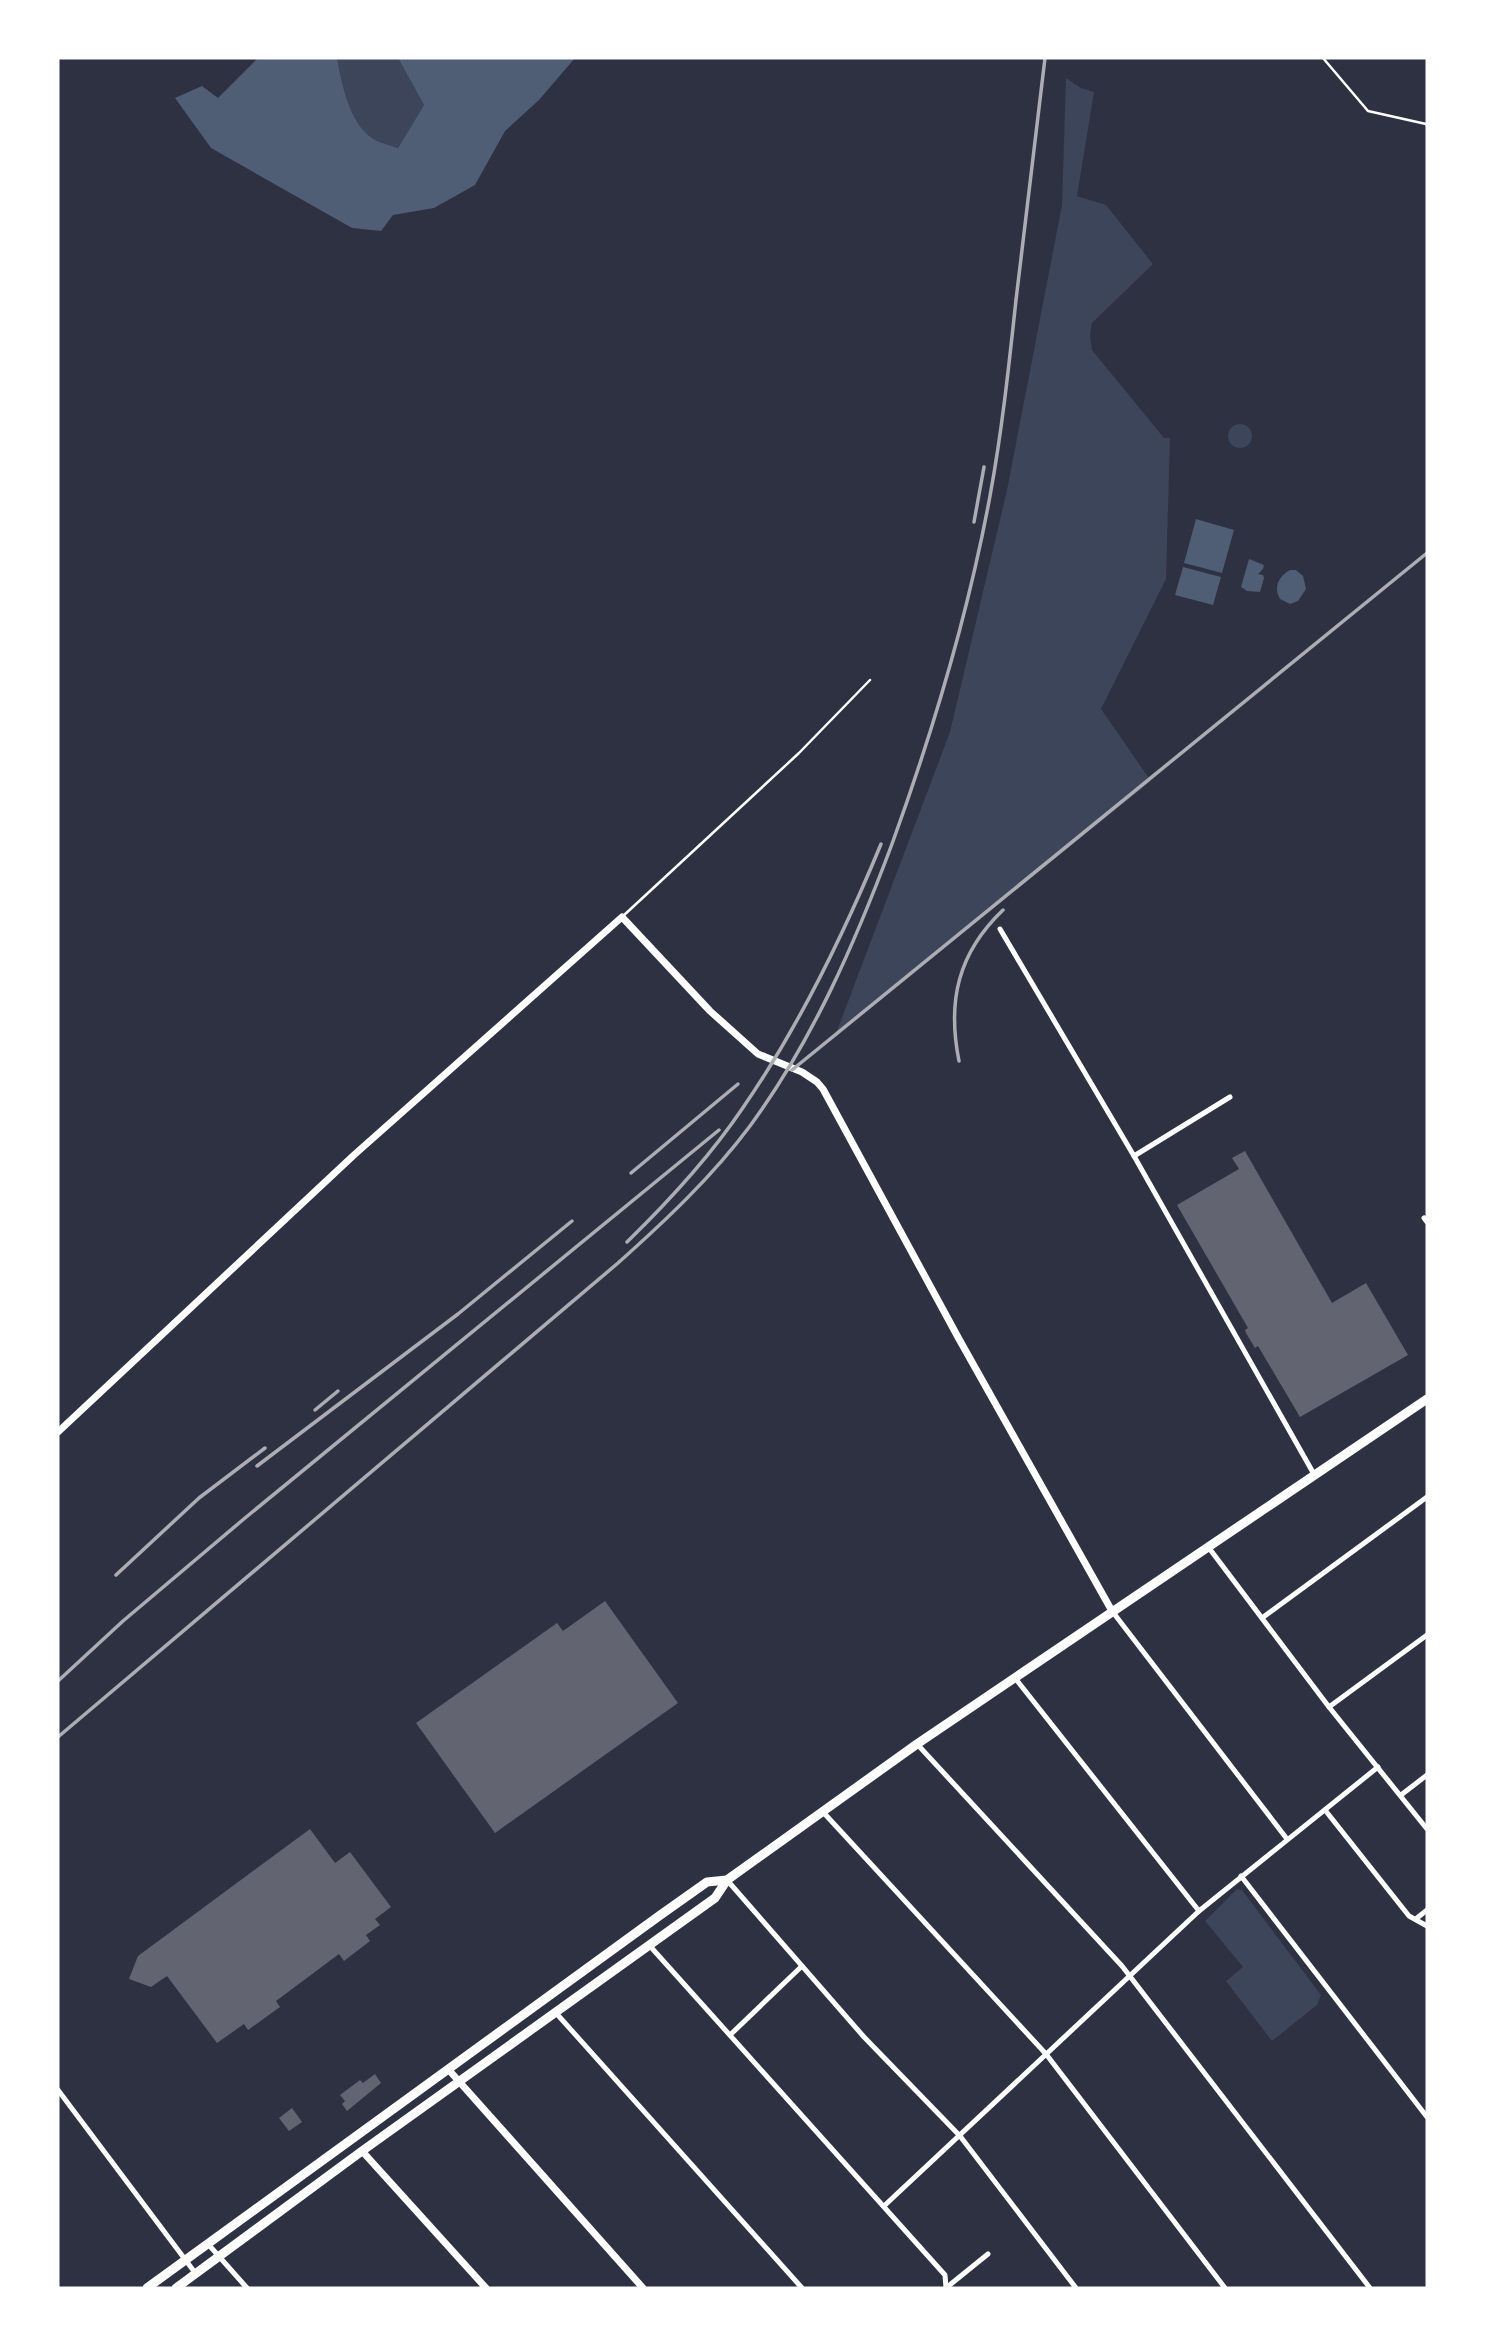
<svg xmlns="http://www.w3.org/2000/svg" width="1485" height="2346" viewBox="0 0 1485 2346" font-family="'Nunito Sans',sans-serif">
<style>
.green{fill:#3c4559}
.water{fill:#4f5d75}
.building{fill:#626471}
.lines{fill:none;stroke-linecap:round;stroke-linejoin:round}
.service{stroke:#fff;stroke-width:2.5}
.minor{stroke:#fff;stroke-width:5}
.tertiary{stroke:#fff;stroke-width:7}
.primary{stroke:#fff;stroke-width:9}
.rail{stroke:#abadb3;stroke-width:3.5}
</style>
<rect width="100%" height="100%" fill="#2d3142"/>
<g class="green">
<path d="M337,58h61l26,47 -26,43c-8,-3 -19,-5 -26,-10 -23,-16 -30,-54 -35,-80z"/>
<polygon points="1066,78 1081,88 1094,92 1077,196 1106,205 1153,264 1092,323 1090,335 1092,350 1164,438 1170,438 1166,579 1101,709 1151,781 835,1036 950,732 1007,490 1062,205"/>
<circle cx="1240" cy="436" r="12"/>
<polygon points="1237,1889 1242,1890 1321,1995 1317,2005 1272,2041 1226,1981 1243,1967 1205,1921"/>
</g>
<g class="water">
<path d="M258,58h79c5,26 12,64 35,80 7,5 18,7 26,10l26,-43 -26,-47h177l-36,42 -34,31 -30,54 -41,23 -41,7 -12,16 -29,-3 -141,-80 -36,-50 27,-12 16,12z"/>
<polygon points="1196,519 1234,530 1222,573 1184,563"/>
<polygon points="1249,559 1264,565 1263,569 1258,574 1263,575 1264,578 1260,592 1247,591 1241,587"/>
<polygon points="1183,567 1221,577 1213,605 1175,595"/>
<path d="M1290,570h6l7,6 3,13 -8,12 -8,3 -10,-5c-7,-12 -1,-23 10,-29z"/>
</g>
<g class="building">
<polygon points="1245,1151 1332,1303 1366,1283 1408,1355 1300,1417 1258,1346 1255,1348 1246,1333 1245,1330 1248,1328 1177,1205 1239,1169 1232,1158"/>
<polygon points="605,1601 678,1703 495,1833 416,1723 557,1623 563,1631"/>
<polygon points="310,1829 335,1863 350,1852 391,1907 375,1919 380,1925 366,1935 370,1941 344,1961 339,1954 276,2001 280,2007 248,2030 244,2024 217,2043 167,1976 151,1987 129,1979 138,1956"/>
<polygon points="375,2074 381,2083 347,2111 342,2104 345,2101 340,2095 360,2080 363,2083"/>
<polygon points="292,2108 302,2122 289,2131 279,2118"/>
</g>
<g class="lines">
<g class="service">
<polyline points="1323,58 1368,111 1426,124 1427,126"/>
<polyline points="622,917 799,753 870,680"/>
</g>
<g class="minor">
<polyline points="1000,929 1134,1156 1315,1476"/>
<polyline points="1134,1156 1230,1097"/>
<polyline points="1424,1218 1427,1222"/>
<polyline points="1209,1548 1329,1707 1427,1829"/>
<polyline points="1112,1611 1287,1839"/>
<polyline points="1262,1618 1427,1497"/>
<polyline points="1015,1678 1199,1911"/>
<polyline points="1329,1707 1427,1635"/>
<polyline points="917,1744 1122,1966 1370,2288"/>
<polyline points="1401,1795 1427,1775"/>
<polyline points="1325,1810 1409,1916 1427,1926"/>
<polyline points="823,1812 1046,2054 1225,2288"/>
<polyline points="1241,1876 1427,2117"/>
<polyline points="727,1880 864,2037 960,2136 1076,2288"/>
<polyline points="1417,1918 1427,1910"/>
<polyline points="649,1945 945,2275 946,2288"/>
<polyline points="556,2013 802,2288"/>
<polyline points="730,2035 802,1966"/>
<polyline points="58,2090 196,2274"/>
<polyline points="884,2206 1199,1911 1378,1767"/>
<polyline points="208,2244 247,2288"/>
<polyline points="946,2288 988,2254"/>
</g>
<g class="tertiary">
<polyline points="58,1432 354,1155 622,917 710,1011 758,1054 802,1072 817,1082 823,1089 959,1339 1112,1611"/>
<polyline points="448,2069 643,2288"/>
<polyline points="362,2151 486,2288"/>
</g>
<g class="primary">
<polyline points="147,2288 659,1916 707,1882 727,1880"/>
<polyline points="176,2288 362,2151 715,1898 727,1880 917,1744 1427,1399"/>
</g>
<g class="rail">
<polyline points="974,522 984,467"/>
<path d="M959,1061c-12,-60 -1,-108 44,-151"/>
<polyline points="792,1070 1427,553"/>
<polyline points="631,1173 738,1084"/>
<path d="M627,1242c42,-41 82,-84 115,-133 57,-82 101,-173 139,-265"/>
<polyline points="315,1410 338,1391"/>
<polyline points="257,1466 458,1314 572,1221"/>
<polyline points="116,1575 199,1498 265,1448"/>
<polyline points="58,1681 123,1621 245,1518 719,1130"/>
<path d="M58,1737l560,-474c47,-42 94,-86 132,-137 63,-86 105,-183 142,-282 41,-113 76,-229 98,-348 12,-65 19,-131 26,-196 10,-81 20,-162 29,-242"/>
</g>
</g>
<rect width="1485" height="2346" fill="none" stroke="#ffffff" stroke-width="119"/>
</svg>
